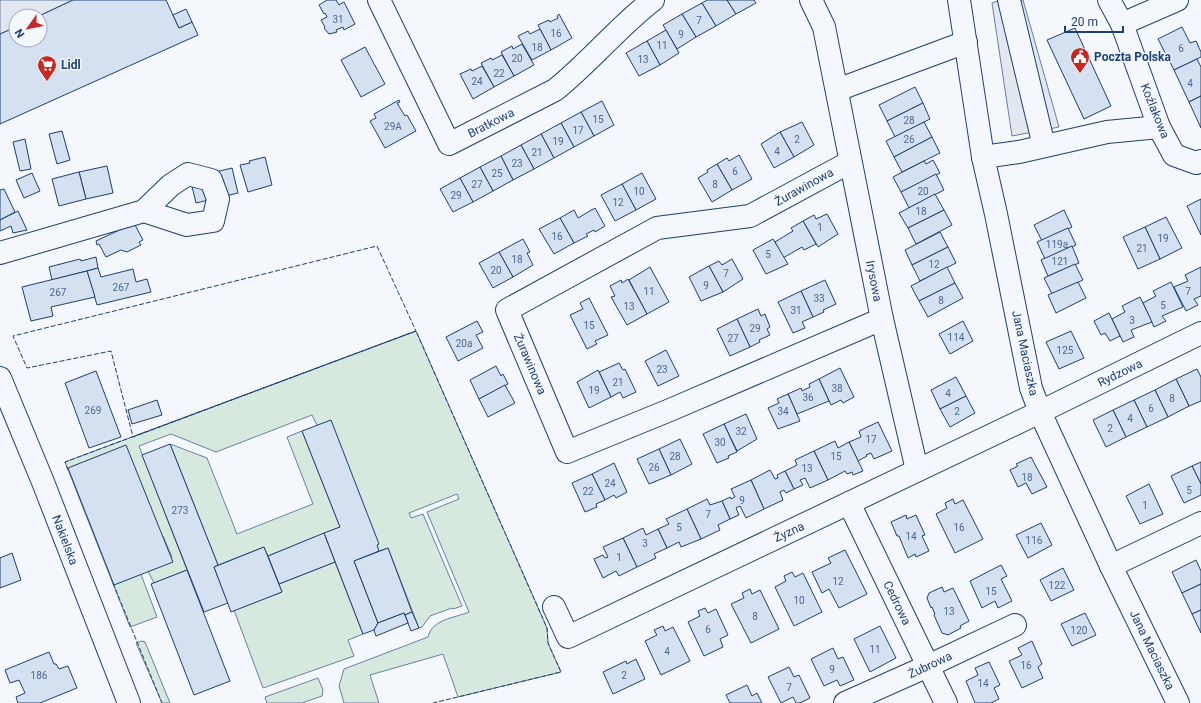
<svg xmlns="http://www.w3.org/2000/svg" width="1201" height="703" viewBox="0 0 1201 703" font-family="Roboto,sans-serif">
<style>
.green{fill:#d7e8df;stroke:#687fa3}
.parking{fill:#e3e8f0;stroke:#687fa3}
.building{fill:#d5e0f0;stroke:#1d3f73}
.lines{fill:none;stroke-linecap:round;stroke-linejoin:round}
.minor-casing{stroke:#1d3f73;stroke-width:24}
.major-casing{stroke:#1d3f73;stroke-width:24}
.minor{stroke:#f4f7fb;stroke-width:22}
.major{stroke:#f4f7fb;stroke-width:22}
.fence{stroke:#1d3f73;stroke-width:1;stroke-dasharray:5 2;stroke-linecap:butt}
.labels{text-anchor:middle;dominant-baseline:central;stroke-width:3;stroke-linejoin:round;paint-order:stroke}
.number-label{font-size:10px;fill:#4b6792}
.poi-label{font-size:12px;font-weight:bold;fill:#1d3f73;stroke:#f4f7fb;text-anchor:start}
.street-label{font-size:12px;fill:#1d3f73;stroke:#f4f7fb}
</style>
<rect width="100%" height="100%" fill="#f4f7fb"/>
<g class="green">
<path d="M416,331l131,297 1,15 13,29 -103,25 -15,-43 -73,21 9,28h-35l-5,-17 5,-17 84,-32c4,-18 27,-19 41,-25l-42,-100 32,-13 -2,-5 -48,19 2,5 12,-4 39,92 -9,3 -1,-1 -22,8 -8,11 -3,1 -31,-80 -9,3 -67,-136 -96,37 -45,-18 -32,12 48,124 -33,13 -8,-16 26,-10 -9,-21 -11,5 -19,12 24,64 -27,10 -65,-165z"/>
<polygon points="302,431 340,527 268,556 264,547 218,565 170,444 207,458 237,534 313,504 287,437"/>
<polygon points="335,562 363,634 348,640 354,656 263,688 234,610 282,592 279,584"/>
<polygon points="142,641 145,642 170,703 162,703 136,643"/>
<polygon points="318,678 323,690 322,696 302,703 267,703 265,697"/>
</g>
<g class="parking">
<polygon points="0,0 73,0 39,16 16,16 16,27 0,34"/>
<polygon points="1001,0 1023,0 1059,127 1012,136 992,3"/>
</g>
<g class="building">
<polygon points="73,0 166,0 179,28 192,22 198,35 0,124 0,34 16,27 16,40 40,40 40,16 39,16"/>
<polygon points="327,0 336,0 339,5 344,2 355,24 344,30 343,27 336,30 337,32 329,34 324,28 325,27 321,20 327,17 325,13 324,14 319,5"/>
<polygon points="707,0 727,0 736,14 716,26 702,3"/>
<polygon points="727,0 754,0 756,3 736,14"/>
<polygon points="702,3 716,26 696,37 682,14"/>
<polygon points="186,9 192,22 179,28 173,15"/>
<polygon points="559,14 572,38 551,50 538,25 549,20 550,22 558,18 557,16"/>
<polygon points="682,14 696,37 677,49 663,25"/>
<polygon points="1182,27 1190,43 1196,41 1201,52 1201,57 1174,70 1158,39"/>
<polygon points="1075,28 1111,106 1084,119 1047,40"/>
<polygon points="540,29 551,50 532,60 518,36 528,31 530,34"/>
<polygon points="666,30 679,53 660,65 647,41"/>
<polygon points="647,41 660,65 639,76 626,53"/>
<polygon points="522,44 534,65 514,76 501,52 512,46 513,49"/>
<polygon points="365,47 385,84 361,97 341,60"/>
<polygon points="502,55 514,76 494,87 481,63 491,58 492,60"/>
<polygon points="1197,59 1201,67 1201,96 1189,102 1174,70"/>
<polygon points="482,66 494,87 473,99 460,74 471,69 472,71"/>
<polygon points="915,87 923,103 887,121 879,105"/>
<polygon points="1201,96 1201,128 1189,102"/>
<polygon points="399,100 400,102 397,103 405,116 407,115 416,131 385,148 370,121 376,118 374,114"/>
<polygon points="602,101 614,125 594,136 581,112"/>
<polygon points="923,103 930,119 895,137 887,121"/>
<polygon points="581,112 594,136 574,147 561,123"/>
<polygon points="802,122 814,145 794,157 780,132"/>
<polygon points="924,122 932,137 894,157 886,141"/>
<polygon points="561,123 574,147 554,158 541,134"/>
<polygon points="62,131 70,160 57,164 49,134"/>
<polygon points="780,132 794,157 774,168 761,144"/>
<polygon points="541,134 554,158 534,169 521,145"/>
<polygon points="932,137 940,153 902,172 894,157"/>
<polygon points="25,139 31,169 20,171 13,142"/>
<polygon points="521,145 534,169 513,180 501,156"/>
<polygon points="739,155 752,179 732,190 717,164 727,158 729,161"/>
<polygon points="501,156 513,180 493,191 480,167"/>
<polygon points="265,157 272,185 248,192 240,165 250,163 249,161"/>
<polygon points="933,160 940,173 901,192 893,177 924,161 926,164"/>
<polygon points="717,164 732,190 712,202 698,178 708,172 707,170"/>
<polygon points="107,166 113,193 86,199 79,172"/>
<polygon points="480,167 493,191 473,202 460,178"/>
<polygon points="232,168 238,193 196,203 190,178"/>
<polygon points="79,172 86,199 59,206 52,179"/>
<polygon points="32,173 40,191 24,198 16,180"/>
<polygon points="642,173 656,199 636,210 622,184"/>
<polygon points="936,174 944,190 909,208 901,192"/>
<polygon points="460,178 473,202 453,212 440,189"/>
<polygon points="622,184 636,210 615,221 601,195"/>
<polygon points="4,189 15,212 0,220 0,190"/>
<polygon points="935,194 944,210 908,228 899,213"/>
<polygon points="1201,199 1201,235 1187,206"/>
<polygon points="595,208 605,226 595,232 594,230 586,234 588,236 574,243 560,218 574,210 578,218"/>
<polygon points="944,210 952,225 916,244 908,228"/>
<polygon points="1064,210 1072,227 1042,241 1034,225"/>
<polygon points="18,211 27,230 13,233 11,226 0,231 0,220"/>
<polygon points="827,214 838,234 818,247 803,221 814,215 816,219"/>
<polygon points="1166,217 1182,248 1160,259 1145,227"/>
<polygon points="560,218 574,243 554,254 539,229"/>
<polygon points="803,221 816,244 804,250 802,247 783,258 775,242 793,231 791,228"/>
<polygon points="132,224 135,225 143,240 139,242 141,245 127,252 121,250 106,257 99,244 97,245 96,241"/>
<polygon points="1145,227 1160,259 1138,269 1123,237"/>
<polygon points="1068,228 1076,245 1045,259 1037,242"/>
<polygon points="940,232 948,247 912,265 905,250"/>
<polygon points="523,239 530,252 527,253 533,265 513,277 499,252"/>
<polygon points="773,239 788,264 766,274 753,250"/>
<polygon points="1072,246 1079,263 1048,276 1041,260"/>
<polygon points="948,247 956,263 920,281 912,265"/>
<polygon points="499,252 513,277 493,288 479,263"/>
<polygon points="96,257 98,268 52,280 49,267 80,259 81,261"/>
<polygon points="732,259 743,279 723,292 709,266 719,261 722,265"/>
<polygon points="1075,264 1083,280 1052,294 1044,278"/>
<polygon points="709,266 723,292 701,301 689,277"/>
<polygon points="650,267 669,302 647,314 629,280"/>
<polygon points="947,267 955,283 919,301 911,286"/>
<polygon points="1201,267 1201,296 1194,299 1198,305 1186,311 1174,287 1188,281 1185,275"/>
<polygon points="98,268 101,277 133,269 136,282 147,279 151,292 97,305 87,271"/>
<polygon points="87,271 95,297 51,307 53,316 31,321 22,287"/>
<polygon points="628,279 647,314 627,325 611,297 615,296 610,286 621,280 622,283"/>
<polygon points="825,280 836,304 823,310 824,312 813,317 801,291"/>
<polygon points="1078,282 1086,298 1056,313 1048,295"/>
<polygon points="1171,282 1183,307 1162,316 1166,321 1154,327 1143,303 1156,296 1153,291"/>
<polygon points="955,283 963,298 928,317 919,301"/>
<polygon points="801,291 813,317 802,322 805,328 793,333 778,302"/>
<polygon points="1140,297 1152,322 1131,330 1134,337 1123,342 1112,319 1125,312 1122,306"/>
<polygon points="589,298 608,335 595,341 597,344 587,349 570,315 583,309 580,303"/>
<polygon points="758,309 761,316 765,314 770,327 767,329 770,335 759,340 760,342 750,347 737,319"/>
<polygon points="1109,313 1120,336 1110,341 1105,333 1101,335 1094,321"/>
<polygon points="737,319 750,347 730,356 717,329"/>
<polygon points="477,321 483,332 476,335 483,348 458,361 446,337"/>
<polygon points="963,321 973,341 950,354 939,334"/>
<polygon points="1071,331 1084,358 1059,369 1046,342"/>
<polygon points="666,350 679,376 658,386 645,361"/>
<polygon points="619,363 623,370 625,369 636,392 623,398 620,392 611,397 599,372"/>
<polygon points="496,366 501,376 503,374 508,384 479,399 470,380"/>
<polygon points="840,368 854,397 843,403 841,400 831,405 819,379"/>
<polygon points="1197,369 1201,377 1201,401 1189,406 1176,379"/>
<polygon points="598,370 611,397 589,408 577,382"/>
<polygon points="96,371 121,437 89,448 65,383"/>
<polygon points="956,377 966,396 940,409 931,390"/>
<polygon points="819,379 829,401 797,414 788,394 801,388 802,391 810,387 809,384"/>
<polygon points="1176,379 1189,406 1168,417 1155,390"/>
<polygon points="505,385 515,403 488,417 479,399"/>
<polygon points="1155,390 1168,417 1147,427 1134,400"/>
<polygon points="788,394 800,421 778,429 768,408 779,403 777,399"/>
<polygon points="966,396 975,413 950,427 940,409"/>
<polygon points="157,400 162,415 132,424 128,410"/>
<polygon points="1134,400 1147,427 1126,437 1113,410"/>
<polygon points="1113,410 1126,437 1106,447 1093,420"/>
<polygon points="746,414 757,439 737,451 724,424"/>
<polygon points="331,420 379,544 377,545 379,551 354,561 378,623 374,630 363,634 324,533 340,527 302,431"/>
<polygon points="878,422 892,451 874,459 871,453 866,455 867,456 858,461 849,442 861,437 859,431"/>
<polygon points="724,424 737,452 728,456 729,458 717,463 703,434"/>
<polygon points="680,439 692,464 671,475 659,449"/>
<polygon points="835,441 838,448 849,442 863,471 853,475 852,472 847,474 845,471 828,480 814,451"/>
<polygon points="170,444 218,565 214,567 228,603 204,612 142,455"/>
<polygon points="126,445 173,562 114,585 68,468"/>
<polygon points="659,449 671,475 649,484 637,459"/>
<polygon points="814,451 828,480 810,488 805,478 800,480 803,485 794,489 785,471 797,465 795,460"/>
<polygon points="1031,457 1047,487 1032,494 1026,483 1018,487 1010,470 1018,466 1016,464"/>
<polygon points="1201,462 1201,484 1192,466"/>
<polygon points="614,463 627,492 616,498 614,495 605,500 592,474"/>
<polygon points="1192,466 1201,484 1201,495 1184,503 1171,476"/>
<polygon points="770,470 775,479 778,478 777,475 785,471 794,489 786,493 784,490 780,492 783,500 764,509 751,480"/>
<polygon points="592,474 605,500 596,504 597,507 585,512 572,483"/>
<polygon points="751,480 764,509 746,518 740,506 736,508 739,515 730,519 722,501 730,497 731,499 735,497 731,489"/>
<polygon points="1149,484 1163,514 1140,524 1126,496"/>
<polygon points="707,499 710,505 722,501 730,519 718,525 720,530 701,539 687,509"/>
<polygon points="953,499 955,504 963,500 983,539 955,553 936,514 947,508 945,503"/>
<polygon points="687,509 701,539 681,547 679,542 667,548 658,529 669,524 666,519"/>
<polygon points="906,515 907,519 916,515 925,535 922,536 929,551 916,557 915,554 908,558 899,536 897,536 891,522"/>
<polygon points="1041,523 1052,545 1028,558 1016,535"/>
<polygon points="643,528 646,535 658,529 667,548 654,554 656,558 637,567 623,538"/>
<polygon points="324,533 335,562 279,584 268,556"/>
<polygon points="623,538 637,567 619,576 616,571 603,578 594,559 603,555 605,558 608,557 603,547"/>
<polygon points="264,547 282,592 231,612 214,567"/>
<polygon points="388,548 412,612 405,615 404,613 378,623 354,561"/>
<polygon points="845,550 867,594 839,608 829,589 822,593 812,572 831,563 828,558"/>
<polygon points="12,553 21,580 0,588 0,558"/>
<polygon points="1196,560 1201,571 1201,584 1182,593 1172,572"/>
<polygon points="1001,565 1007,576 1001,579 1012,601 998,608 995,601 982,608 970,581"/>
<polygon points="1063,568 1074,590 1051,601 1040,580"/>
<polygon points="187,570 230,681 194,695 151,584"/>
<polygon points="792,572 795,577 803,573 822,612 794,626 775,587 786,581 784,576"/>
<polygon points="1201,584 1201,610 1192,614 1182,593"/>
<polygon points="942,587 944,592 953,588 969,621 960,626 961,628 948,635 942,633 934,615 935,614 932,607 931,608 927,598 929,593"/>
<polygon points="750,589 752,594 760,590 779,629 751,643 731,604 744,598 742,593"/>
<polygon points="705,608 708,613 716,609 728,635 720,639 723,647 704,656 688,622 700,616 698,611"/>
<polygon points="1201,610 1201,633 1192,614"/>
<polygon points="412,612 419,628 411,631 405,615"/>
<polygon points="404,613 408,623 376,636 374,630 378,623"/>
<polygon points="1085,613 1096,635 1072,646 1061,624"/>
<polygon points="663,626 665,631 673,627 690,661 661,675 645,641 657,635 654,630"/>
<polygon points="880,626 896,658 870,672 854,639"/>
<polygon points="1032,641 1042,664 1038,667 1043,678 1022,688 1009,661 1022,655 1018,648"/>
<polygon points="833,648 838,659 843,657 854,680 840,686 837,680 824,686 811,659"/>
<polygon points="49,652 54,664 56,664 59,669 68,666 77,688 40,703 18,703 16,697 25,693 19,680 10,683 5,670"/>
<polygon points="636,659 645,679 613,694 603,672 626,661 627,664"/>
<polygon points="989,662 1000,685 994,688 999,699 991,703 975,703 966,681 978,675 975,668"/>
<polygon points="789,667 794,677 799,675 810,698 800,703 796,703 793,697 781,703 768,677"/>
<polygon points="747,685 752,696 757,693 762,703 730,703 726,695"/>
</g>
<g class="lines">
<defs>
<g id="minor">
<path d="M379,0l70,144 106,-54c35,-28 63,-63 98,-90"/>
<polyline points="811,0 824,27 882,319 917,470"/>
<polyline points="959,0 983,157 996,214 1031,388 1040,412 1111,566 1178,703"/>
<polyline points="1009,0 1044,146"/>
<polyline points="1109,0 1122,24 1159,127 1174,155 1196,163 1201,161"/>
<polyline points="1122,24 1177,0"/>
<polyline points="837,90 966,42"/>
<polyline points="983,157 1019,152 1107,132 1159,127"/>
<polyline points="850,162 750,216 657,228 507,310 567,452 670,410 882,319"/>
<polyline points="0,253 144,211 171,185 188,174 211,180 218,199 213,221 187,225 144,211"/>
<polyline points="849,503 946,703"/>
<polyline points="1111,566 1201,523"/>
<polyline points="554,607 568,637 1040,412 1201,333"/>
<polyline points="845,703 928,666 1015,625"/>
</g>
<polyline id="major" points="0,378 43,482 129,703"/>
</defs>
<use href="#minor" class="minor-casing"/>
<use href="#major" class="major-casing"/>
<use href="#minor" class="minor"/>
<use href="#major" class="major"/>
<g class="fence">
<polygon points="377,246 416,331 133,437 111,351 27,368 13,336"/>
<polyline points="68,470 65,462 416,331 547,628 548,643 561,672 433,703"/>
<polyline points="113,583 162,703"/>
</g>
</g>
<defs>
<symbol id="civic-pin" viewBox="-11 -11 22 30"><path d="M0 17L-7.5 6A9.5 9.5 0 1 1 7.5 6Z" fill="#c62828" stroke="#f4f7fb"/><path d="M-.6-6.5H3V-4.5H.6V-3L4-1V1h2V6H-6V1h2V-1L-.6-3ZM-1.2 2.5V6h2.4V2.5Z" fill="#fff"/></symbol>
<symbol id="supermarket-pin" viewBox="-11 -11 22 30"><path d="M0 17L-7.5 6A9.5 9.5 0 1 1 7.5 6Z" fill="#c62828" stroke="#f4f7fb"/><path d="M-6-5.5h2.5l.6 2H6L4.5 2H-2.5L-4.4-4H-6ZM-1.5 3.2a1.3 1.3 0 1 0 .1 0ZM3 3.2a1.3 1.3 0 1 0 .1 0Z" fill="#fff"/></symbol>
</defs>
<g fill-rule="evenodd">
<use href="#civic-pin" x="1069" y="46" width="22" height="30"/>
<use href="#supermarket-pin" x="36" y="54" width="22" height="30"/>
</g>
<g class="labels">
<g class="number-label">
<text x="338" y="19">31</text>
<text x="699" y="20">7</text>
<text x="556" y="33">16</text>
<text x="681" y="34">9</text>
<text x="662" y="45">11</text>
<text x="537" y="47">18</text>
<text x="1181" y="48">6</text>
<text x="517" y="58">20</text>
<text x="643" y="59">13</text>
<text x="499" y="73">22</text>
<text x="477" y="81">24</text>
<text x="1190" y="83">4</text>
<text x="598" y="119">15</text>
<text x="909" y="120">28</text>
<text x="393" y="126">29A</text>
<text x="578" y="130">17</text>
<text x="797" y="139">2</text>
<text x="909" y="139">26</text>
<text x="558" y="141">19</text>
<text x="777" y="151">4</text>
<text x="537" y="152">21</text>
<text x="517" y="163">23</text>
<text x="735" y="171">6</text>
<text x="497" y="173">25</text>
<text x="477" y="184">27</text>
<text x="715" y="184">8</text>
<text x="639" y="191">10</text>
<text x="923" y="191">20</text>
<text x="456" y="195">29</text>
<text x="618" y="202">12</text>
<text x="921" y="211">18</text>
<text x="820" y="227">1</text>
<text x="557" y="236">16</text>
<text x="1163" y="238">19</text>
<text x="1057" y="244">119a</text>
<text x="1142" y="248">21</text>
<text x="768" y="254">5</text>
<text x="517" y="259">18</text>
<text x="1060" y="261">121</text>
<text x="934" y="264">12</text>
<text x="496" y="270">20</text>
<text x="726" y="273">7</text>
<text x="706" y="285">9</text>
<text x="121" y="287">267</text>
<text x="649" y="291">11</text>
<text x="1188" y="291">7</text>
<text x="58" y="292">267</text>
<text x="819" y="298">33</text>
<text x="941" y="300">8</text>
<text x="1163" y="305">5</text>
<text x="629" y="306">13</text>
<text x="796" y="310">31</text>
<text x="1132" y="320">3</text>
<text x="589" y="325">15</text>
<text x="755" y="328">29</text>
<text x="956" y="337">114</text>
<text x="733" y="338">27</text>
<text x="464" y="343">20a</text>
<text x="1065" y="350">125</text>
<text x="662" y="369">23</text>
<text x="618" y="382">21</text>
<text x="837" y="388">38</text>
<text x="594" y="390">19</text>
<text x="948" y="393">4</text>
<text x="808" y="397">36</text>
<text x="1172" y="398">8</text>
<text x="1151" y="408">6</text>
<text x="93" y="410">269</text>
<text x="783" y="411">34</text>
<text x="957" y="411">2</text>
<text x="1130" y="418">4</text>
<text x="1110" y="428">2</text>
<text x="741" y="431">32</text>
<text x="871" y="439">17</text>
<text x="720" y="442">30</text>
<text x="675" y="456">28</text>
<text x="836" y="456">15</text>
<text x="654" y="467">26</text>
<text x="807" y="468">13</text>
<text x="1027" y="477">18</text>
<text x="610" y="483">24</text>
<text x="1189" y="490">5</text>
<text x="588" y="491">22</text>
<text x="742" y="500">9</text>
<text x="1145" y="505">1</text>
<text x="180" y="510">273</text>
<text x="708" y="514">7</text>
<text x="679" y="527">5</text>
<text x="959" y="527">16</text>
<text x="911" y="536">14</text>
<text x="1034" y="540">116</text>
<text x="645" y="543">3</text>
<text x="619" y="557">1</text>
<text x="838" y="581">12</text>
<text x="1057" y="585">122</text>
<text x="991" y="591">15</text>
<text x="799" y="600">10</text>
<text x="949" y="611">13</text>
<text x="755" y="616">8</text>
<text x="708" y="629">6</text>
<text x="1079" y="630">120</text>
<text x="875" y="649">11</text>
<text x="667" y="651">4</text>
<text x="1026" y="665">16</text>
<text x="832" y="669">9</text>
<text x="39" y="675">186</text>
<text x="624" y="675">2</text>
<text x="983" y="683">14</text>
<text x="789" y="687">7</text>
</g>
<g class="poi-label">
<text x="1094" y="57">Poczta Polska</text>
<text x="61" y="65">Lidl</text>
</g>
<g class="street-label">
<text transform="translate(1155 111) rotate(68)">Koźlakowa</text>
<text transform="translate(491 123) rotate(-27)">Bratkowa</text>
<text transform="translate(804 187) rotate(-29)">Żurawinowa</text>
<text transform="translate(874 281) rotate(79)">Irysowa</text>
<text transform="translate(1025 353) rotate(78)">Jana Maciaszka</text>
<text transform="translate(530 364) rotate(67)">Żurawinowa</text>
<text transform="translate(1120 373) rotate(-26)">Rydzowa</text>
<text transform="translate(789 532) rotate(-25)">Żyzna</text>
<text transform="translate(65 540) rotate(69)">Nakielska</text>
<text transform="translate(897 603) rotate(64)">Cedrowa</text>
<text transform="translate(1152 650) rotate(64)">Jana Maciaszka</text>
<text transform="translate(930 665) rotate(-25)">Żubrowa</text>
</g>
</g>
<g transform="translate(28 28) rotate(237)"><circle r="19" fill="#f4f7fb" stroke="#9eadc5"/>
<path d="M0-3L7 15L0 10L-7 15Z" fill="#c62828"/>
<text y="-6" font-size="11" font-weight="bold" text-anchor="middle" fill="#1d3f73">N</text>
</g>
<path d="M1065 26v6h58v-6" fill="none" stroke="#1d3f73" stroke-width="2"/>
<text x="1071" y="26" font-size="12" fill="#1d3f73" stroke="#f4f7fb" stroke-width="3" paint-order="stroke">20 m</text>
</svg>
